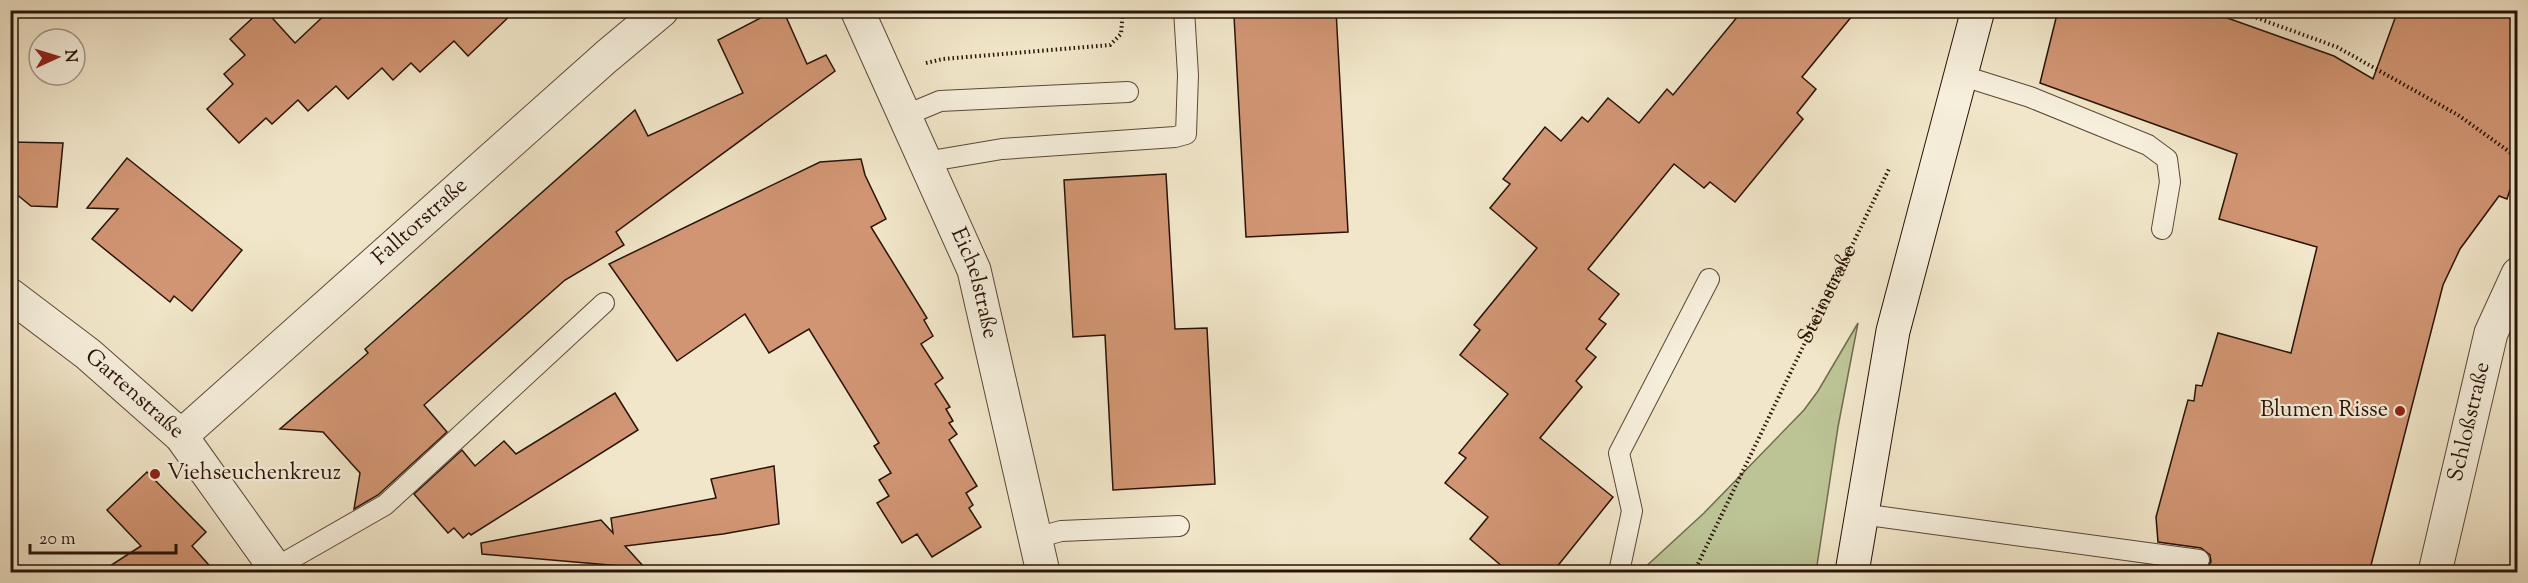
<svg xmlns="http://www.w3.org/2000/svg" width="2528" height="583" viewBox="0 0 2528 583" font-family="'Sorts Mill Goudy',serif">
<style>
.green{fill:#bcc495;stroke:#726c4e;stroke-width:1.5}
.building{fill:#d19573;stroke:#291308;stroke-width:1.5}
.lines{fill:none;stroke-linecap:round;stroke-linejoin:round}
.lane-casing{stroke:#5b4838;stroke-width:22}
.street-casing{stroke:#5b4838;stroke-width:35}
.secondary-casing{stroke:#291308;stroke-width:35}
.path{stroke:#291308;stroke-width:4;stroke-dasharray:1.5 3;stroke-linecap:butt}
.lane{stroke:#f6efdc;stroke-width:20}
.street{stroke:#f6efdc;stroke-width:33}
.secondary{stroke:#f6efdc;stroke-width:33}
.poi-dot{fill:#8f2418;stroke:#f6efdc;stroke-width:2}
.labels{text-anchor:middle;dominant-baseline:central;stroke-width:4.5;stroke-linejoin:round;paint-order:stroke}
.street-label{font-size:22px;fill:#291308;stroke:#f6efdc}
.poi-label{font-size:22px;fill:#291308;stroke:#f6efdc;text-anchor:end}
</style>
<rect width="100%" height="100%" fill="#f1e6c9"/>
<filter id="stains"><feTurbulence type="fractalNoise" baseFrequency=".00333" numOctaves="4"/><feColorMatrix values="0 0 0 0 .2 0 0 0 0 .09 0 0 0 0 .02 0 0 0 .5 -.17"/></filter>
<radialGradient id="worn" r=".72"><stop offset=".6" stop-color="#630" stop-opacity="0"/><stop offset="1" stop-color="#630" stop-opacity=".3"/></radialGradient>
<polygon class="green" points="1858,323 1838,427 1816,572 1641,571 1704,513 1804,410 1818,391"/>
<g class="building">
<polygon points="261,10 265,10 295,43 330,10 516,10 468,56 454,41 420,72 411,63 393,80 382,68 348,99 336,86 308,111 298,100 272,124 266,118 239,143 207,109 233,84 224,74 245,55 230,39"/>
<polygon points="776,10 783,10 807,64 826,55 835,71 616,232 624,245 565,280 424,405 447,432 378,495 354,509 360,473 323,432 280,429 368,353 365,349 635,110 648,136 743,93 718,40"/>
<polygon points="1243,10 1336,10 1348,232 1246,237 1234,16 1244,15"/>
<polygon points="1743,10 1857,10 1802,77 1816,89 1797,113 1803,119 1735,202 1710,182 1704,188 1674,164 1588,269 1619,294 1599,319 1606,324 1586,349 1596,357 1576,381 1582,387 1540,438 1613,497 1552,573 1510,573 1470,539 1488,517 1445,483 1466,458 1459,453 1508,394 1460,355 1480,330 1474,325 1537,248 1490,208 1510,184 1503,179 1545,127 1561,141 1582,117 1588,122 1608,98 1639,123 1667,89 1673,95"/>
<polygon points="2058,10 2205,10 2334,56 2373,79 2398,10 2517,10 2517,168 2507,199 2499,196 2460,249 2443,285 2369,573 2160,573 2159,567 2203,571 2211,562 2210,555 2201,548 2158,542 2156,517 2188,400 2194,401 2196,385 2202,386 2218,333 2291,353 2317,247 2219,219 2237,154 2040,83"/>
<polygon points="10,142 63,143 57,207 31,206 10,189"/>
<polygon points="127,158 242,250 192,311 174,296 170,302 92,239 118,209 87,208"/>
<polygon points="861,159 865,175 886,219 871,227 927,318 924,320 933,336 921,344 943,378 935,384 950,407 946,409 953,421 949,423 957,434 949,440 977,486 966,493 973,505 969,508 981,527 932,557 917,534 902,543 877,503 889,496 879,480 891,473 874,446 879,443 809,329 769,353 745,314 677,361 609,264 820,162"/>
<polygon points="1166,174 1175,329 1207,328 1215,484 1113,490 1105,335 1073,337 1064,180"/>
<polygon points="615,393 638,430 471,535 469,533 463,538 454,528 448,533 414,494 462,450 475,466 504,441 516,454"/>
<polygon points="774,466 779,524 723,534 625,546 645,568 482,554 481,543 601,520 613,533 611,518 716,498 711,479"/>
<polygon points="147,472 206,532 192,546 216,573 99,573 141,546 107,510"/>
</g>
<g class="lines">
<defs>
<g id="lane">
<polyline points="1960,75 2030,97 2148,145 2167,159 2170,182 2162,229"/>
<polyline points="904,116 940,101 1128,92"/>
<polyline points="925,162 1002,149 1175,137 1186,134 1188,75 1184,10"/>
<polyline points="1861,514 2199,560"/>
<polyline points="1036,538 1061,531 1179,526"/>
<polyline points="275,568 385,505 604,303"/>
<polyline points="1619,572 1632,511 1619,453 1709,279"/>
</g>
<g id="street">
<path id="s2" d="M857,10l117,260 69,302"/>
<path id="s3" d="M10,295l78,59 93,82 97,136"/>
<path id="s4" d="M181,436l425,-379 56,-47"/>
<path id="s5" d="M2435,572l56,-239 27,-59"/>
</g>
<polyline id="secondary" points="1852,572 1893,331 1978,10"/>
</defs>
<use href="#lane" class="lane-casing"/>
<use href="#street" class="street-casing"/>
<use href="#secondary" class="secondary-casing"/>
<g class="path">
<polyline points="2235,10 2337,47 2458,115 2518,158"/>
<polyline points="926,63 943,59 1110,45 1121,34 1123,10"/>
<path id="s1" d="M1694,572l195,-403"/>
</g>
<use href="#lane" class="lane"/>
<use href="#street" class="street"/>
<use href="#secondary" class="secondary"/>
</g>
<g class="poi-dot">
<circle cx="2400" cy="411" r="6"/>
<circle cx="155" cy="474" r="6"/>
</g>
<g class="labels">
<g class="street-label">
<text stroke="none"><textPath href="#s4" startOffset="321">Falltorstraße</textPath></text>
<text stroke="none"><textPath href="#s2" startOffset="298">Eichelstraße</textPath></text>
<text stroke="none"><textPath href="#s1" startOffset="308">Steinstraße</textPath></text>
<text stroke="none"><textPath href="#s3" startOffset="159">Gartenstraße</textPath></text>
<text stroke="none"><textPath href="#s5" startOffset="154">Schloßstraße</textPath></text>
</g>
<g class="poi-label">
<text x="2388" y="411">Blumen Risse</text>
<text x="167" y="474" text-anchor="start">Viehseuchenkreuz</text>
</g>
</g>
<rect width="2528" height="583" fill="none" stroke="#f1e6c9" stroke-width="36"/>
<rect x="12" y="12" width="2504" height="559" fill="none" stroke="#291308" stroke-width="3"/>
<rect x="18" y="18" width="2492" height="547" fill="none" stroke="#291308" stroke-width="1.5"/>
<g transform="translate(57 57) rotate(86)"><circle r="28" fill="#f6efdc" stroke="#a49787" stroke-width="1.5"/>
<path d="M0-4.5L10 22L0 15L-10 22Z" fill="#8f2418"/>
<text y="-9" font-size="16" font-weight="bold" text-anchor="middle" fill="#291308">N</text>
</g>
<path d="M30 544v9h146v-9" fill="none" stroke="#291308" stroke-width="3"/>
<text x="39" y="544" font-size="18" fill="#291308" stroke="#f6efdc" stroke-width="4.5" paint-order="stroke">20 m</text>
<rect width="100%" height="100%" filter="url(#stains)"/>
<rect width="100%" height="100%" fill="url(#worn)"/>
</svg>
